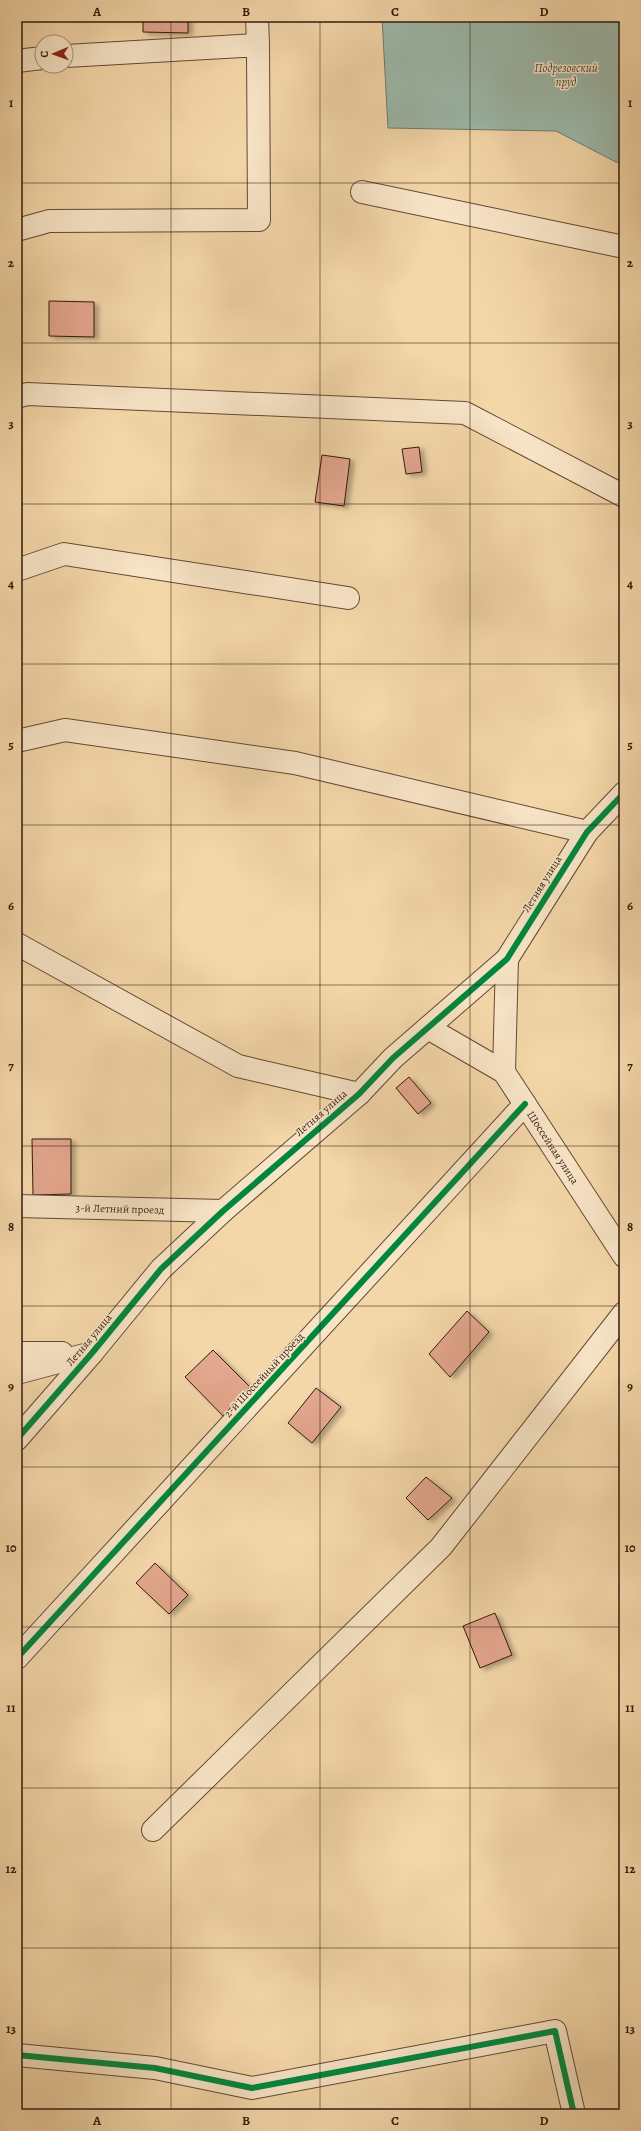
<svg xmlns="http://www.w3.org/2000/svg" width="641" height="2131" viewBox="0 0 641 2131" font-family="Alegreya,serif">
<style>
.water{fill:#9cb9ab;stroke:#72796c}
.building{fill:#e3a68e;stroke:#331a0d;filter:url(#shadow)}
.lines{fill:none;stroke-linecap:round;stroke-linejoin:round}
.minor-casing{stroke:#634934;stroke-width:24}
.minor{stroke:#f8e5c7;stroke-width:22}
.cycleway-casing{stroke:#f8e5c7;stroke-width:8}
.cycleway{stroke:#00873e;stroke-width:6}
.grid{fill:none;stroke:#331a0d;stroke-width:1;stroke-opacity:0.55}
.labels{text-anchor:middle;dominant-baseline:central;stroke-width:3;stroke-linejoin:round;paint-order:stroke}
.street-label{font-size:11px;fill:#331a0d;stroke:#f8e5c7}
.water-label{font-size:12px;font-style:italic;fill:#524a3c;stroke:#f8e5c7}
.neatline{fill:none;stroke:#331a0d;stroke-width:1.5}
.grid-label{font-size:13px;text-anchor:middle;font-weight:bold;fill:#331a0d}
</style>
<defs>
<filter id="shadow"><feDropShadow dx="4.5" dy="2.5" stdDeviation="2" flood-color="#0004"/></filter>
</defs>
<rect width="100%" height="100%" fill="#f4d7a9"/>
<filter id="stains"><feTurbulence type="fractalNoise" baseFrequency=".005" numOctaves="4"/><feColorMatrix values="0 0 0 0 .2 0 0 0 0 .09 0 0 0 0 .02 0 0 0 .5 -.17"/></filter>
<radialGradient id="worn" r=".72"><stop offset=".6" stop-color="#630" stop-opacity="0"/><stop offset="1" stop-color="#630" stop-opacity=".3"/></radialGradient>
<polygon class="water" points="382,17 624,17 624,164 616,162 556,131 388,128"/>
<g class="building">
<polygon points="143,17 188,17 188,33 143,32"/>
<polygon points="49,301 94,302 94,337 49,336"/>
<polygon points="419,447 422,472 406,474 402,449"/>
<polygon points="322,455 350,459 344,506 315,502"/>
<polygon points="409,1077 431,1103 418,1114 396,1088"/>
<polygon points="32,1139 71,1139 71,1194 33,1195"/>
<polygon points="467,1311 489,1332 450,1377 429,1354"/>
<polygon points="213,1350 256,1393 228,1421 185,1377"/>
<polygon points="316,1388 341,1407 312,1443 288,1423"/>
<polygon points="426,1477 452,1498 428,1520 406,1498"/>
<polygon points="155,1563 188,1595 169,1614 136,1583"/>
<polygon points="495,1613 512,1655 480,1668 463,1626"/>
</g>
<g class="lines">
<defs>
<g id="minor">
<polyline points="257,17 258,45"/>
<polyline points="17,61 42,58"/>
<polyline points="362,192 624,247"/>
<polyline points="17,230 49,221 259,220 258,45 66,56"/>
<polyline points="17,397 27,394 465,413 624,496"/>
<polyline points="17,570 64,554 348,598"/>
<polyline points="17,741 65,730 295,763 587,832"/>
<polyline points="17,944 238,1066 359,1094"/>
<path id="s1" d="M507,959l-3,113 120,184"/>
<polyline points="428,1028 504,1072"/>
<path id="s2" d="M17,1206l206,5"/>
<polyline points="17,1353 62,1353"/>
<polyline points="17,1373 92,1353"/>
<polyline points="17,1439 92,1353 161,1269 223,1211 359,1094 393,1058 507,959 587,832 624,793"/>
<polyline points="17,1658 525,1104"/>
<polyline points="153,1830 441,1547 624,1313"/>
<polyline points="17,2055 155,2068 252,2088 555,2031 574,2114"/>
</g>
</defs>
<use href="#minor" class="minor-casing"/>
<use href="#minor" class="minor"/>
<defs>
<g id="cycleway">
<polyline points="17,1439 92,1353 161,1269 223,1211 359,1094 393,1058 507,959 587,832 624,793"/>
<polyline points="17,1658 525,1104"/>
<polyline points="17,2055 155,2068 252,2088 555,2031 574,2114"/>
</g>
</defs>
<use href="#cycleway" class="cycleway-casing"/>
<use href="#cycleway" class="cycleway"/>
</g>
<path class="grid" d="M171,17v2097M320,17v2097M470,17v2097M17,183h607M17,343h607M17,504h607M17,664h607M17,825h607M17,985h607M17,1146h607M17,1306h607M17,1467h607M17,1627h607M17,1788h607M17,1948h607"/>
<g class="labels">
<g class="street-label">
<text transform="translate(542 884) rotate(-58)">Летняя улица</text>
<text transform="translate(321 1113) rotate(-41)">Летняя улица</text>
<text stroke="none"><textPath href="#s1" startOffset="203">Шоссейная улица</textPath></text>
<text stroke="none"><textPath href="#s2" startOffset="103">3-й Летний проезд</textPath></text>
<text transform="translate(89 1340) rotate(-50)">Летняя улица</text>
<text transform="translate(264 1375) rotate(-47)">2-й Шоссейный проезд</text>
</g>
<g class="water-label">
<text x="566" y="68">Подрезовский<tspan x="566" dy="14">пруд</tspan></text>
</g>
</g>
<rect width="641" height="2131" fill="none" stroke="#f4d7a9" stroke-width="44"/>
<g transform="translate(54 54) rotate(268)"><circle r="19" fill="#f8e5c7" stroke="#a9947d"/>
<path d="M0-3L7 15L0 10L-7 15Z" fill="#8f2418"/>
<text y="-6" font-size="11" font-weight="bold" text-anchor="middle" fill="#331a0d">С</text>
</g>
<rect x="22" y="22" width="597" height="2087" class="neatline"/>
<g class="grid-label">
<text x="97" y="16">A</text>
<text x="246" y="16">B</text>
<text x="395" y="16">C</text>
<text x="544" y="16">D</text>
<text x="11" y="107">1</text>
<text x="630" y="107">1</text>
<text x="11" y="267">2</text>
<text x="630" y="267">2</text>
<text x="11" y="428">3</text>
<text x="630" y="428">3</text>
<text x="11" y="588">4</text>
<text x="630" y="588">4</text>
<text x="11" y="749">5</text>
<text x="630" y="749">5</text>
<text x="11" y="910">6</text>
<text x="630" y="910">6</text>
<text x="11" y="1070">7</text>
<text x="630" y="1070">7</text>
<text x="11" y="1231">8</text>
<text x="630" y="1231">8</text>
<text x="11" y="1391">9</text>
<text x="630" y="1391">9</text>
<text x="11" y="1552">10</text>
<text x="630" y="1552">10</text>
<text x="11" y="1712">11</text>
<text x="630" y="1712">11</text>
<text x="11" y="1873">12</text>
<text x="630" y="1873">12</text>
<text x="11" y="2033">13</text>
<text x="630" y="2033">13</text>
<text x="97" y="2125">A</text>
<text x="246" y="2125">B</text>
<text x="395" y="2125">C</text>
<text x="544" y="2125">D</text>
</g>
<rect width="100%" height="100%" filter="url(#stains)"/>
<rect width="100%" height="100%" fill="url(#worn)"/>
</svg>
